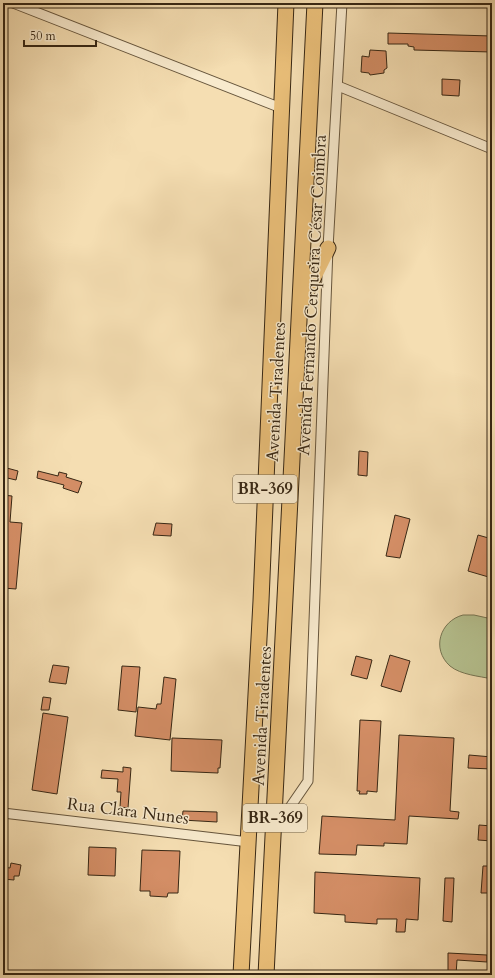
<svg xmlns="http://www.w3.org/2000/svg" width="495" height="978" viewBox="0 0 495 978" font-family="Cardo,serif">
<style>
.green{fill:#b6c290;stroke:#767452}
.building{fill:#d48e66;stroke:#372714}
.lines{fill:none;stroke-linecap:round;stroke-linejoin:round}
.minor-casing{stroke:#66553c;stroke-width:11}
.trunk-casing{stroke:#372714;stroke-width:17}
.minor{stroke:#f8eacd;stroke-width:9}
.trunk{stroke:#eabf79;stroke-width:15}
.labels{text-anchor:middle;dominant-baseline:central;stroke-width:3;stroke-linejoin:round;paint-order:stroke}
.shield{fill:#f8eacd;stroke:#71624c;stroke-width:1}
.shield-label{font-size:16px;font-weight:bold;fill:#372714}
.street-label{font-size:17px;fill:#372714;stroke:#f8eacd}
</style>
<rect width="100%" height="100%" fill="#f5deb2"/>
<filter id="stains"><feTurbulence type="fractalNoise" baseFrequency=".005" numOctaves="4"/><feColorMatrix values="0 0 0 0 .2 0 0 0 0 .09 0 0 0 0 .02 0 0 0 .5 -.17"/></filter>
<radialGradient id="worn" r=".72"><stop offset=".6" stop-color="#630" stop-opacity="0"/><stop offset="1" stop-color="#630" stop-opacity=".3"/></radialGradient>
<path class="green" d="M463,615h11l18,4v60c-13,-3 -31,-4 -42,-13 -19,-17 -10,-45 13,-51z"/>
<g class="building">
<polygon points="388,33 492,36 492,52 414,50 414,47 408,46 408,44 388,44"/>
<polygon points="370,50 386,51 387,68 384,70 384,73 370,75 369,73 361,72 362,56 369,57"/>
<polygon points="442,79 460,80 459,96 442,95"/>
<polygon points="359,451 368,452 367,476 358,475"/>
<polygon points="3,467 18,471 16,480 3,477"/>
<polygon points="38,471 58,476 59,472 67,474 66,477 82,482 78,493 63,488 64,485 37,478"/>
<polygon points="3,495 12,496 10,522 22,523 16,589 3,588"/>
<polygon points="395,515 410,519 400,558 386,556"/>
<polygon points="156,523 172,524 171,536 153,535"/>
<polygon points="478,535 492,539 492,578 468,571"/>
<polygon points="390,655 410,661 401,692 381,686"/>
<polygon points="356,656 372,660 367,679 351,675"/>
<polygon points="53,665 69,667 66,684 49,682"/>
<polygon points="122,666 140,667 136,712 118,710"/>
<polygon points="164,677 176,679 170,740 135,736 138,707 156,709 157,704 161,704"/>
<polygon points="43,697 51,698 49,710 41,710"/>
<polygon points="43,713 68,717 57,794 32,790"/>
<polygon points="360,720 381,721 377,792 367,791 367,794 359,794 360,791 357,791"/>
<polygon points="399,735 454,738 450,811 459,812 458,819 409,816 407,844 384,843 384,846 357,845 356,855 319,854 322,816 395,820"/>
<polygon points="172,738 222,740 220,768 218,768 218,773 171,771"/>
<polygon points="469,755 492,757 492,769 468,768"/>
<polygon points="123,767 131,768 128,808 120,807 121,792 117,792 118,779 101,778 102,770 123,772"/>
<polygon points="183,811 217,812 217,822 182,820"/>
<polygon points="479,825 492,826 492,841 478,840"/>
<polygon points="89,847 116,848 115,876 88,875"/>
<polygon points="142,850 180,851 178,893 168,893 167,897 150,896 150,891 140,891"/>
<polygon points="11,863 21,865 19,876 14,876 14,880 3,879 3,867 10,868"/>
<polygon points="483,866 492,866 492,893 481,893"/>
<polygon points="315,872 420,878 418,920 406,919 405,932 396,932 397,919 377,919 377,924 345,922 345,915 314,913"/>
<polygon points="445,878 454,878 452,922 443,921"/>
<polygon points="448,953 487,955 487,962 457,960 456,975 448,975"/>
</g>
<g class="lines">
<defs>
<g id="minor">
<polyline points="13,3 281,108"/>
<polyline points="338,86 492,149"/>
<polyline points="3,813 249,842"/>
<polyline points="275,829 308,781 328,248 342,3"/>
</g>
<g id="trunk">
<polyline points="302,301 328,248"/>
<polyline points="241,975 261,601 286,3"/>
<polyline points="266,975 315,3"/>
</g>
</defs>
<use href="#minor" class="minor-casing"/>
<use href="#trunk" class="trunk-casing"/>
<use href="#minor" class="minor"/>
<use href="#trunk" class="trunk"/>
</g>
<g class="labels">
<g class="shield">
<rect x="233" y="475" width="64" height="28" rx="3"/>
<rect x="243" y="804" width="64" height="28" rx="3"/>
</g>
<g class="shield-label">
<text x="265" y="489">BR-369</text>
<text x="275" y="818">BR-369</text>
</g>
<g class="street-label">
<text transform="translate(312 295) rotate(-87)">Avenida Fernando Cerqueira César Coimbra</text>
<text transform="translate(276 392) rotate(-87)">Avenida Tiradentes</text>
<text transform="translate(262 716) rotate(-87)">Avenida Tiradentes</text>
<text transform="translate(128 811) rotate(7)">Rua Clara Nunes</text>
</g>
</g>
<rect width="495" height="978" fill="none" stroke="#f5deb2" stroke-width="16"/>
<rect x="4" y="4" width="487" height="970" fill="none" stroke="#372714" stroke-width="2"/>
<rect x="8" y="8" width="479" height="962" fill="none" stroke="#372714"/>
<path d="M24 40v6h72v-6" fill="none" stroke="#372714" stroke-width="2"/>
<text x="30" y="40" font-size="12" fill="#372714" stroke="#f8eacd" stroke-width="3" paint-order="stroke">50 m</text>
<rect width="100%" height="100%" filter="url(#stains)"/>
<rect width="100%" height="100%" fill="url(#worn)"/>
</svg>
